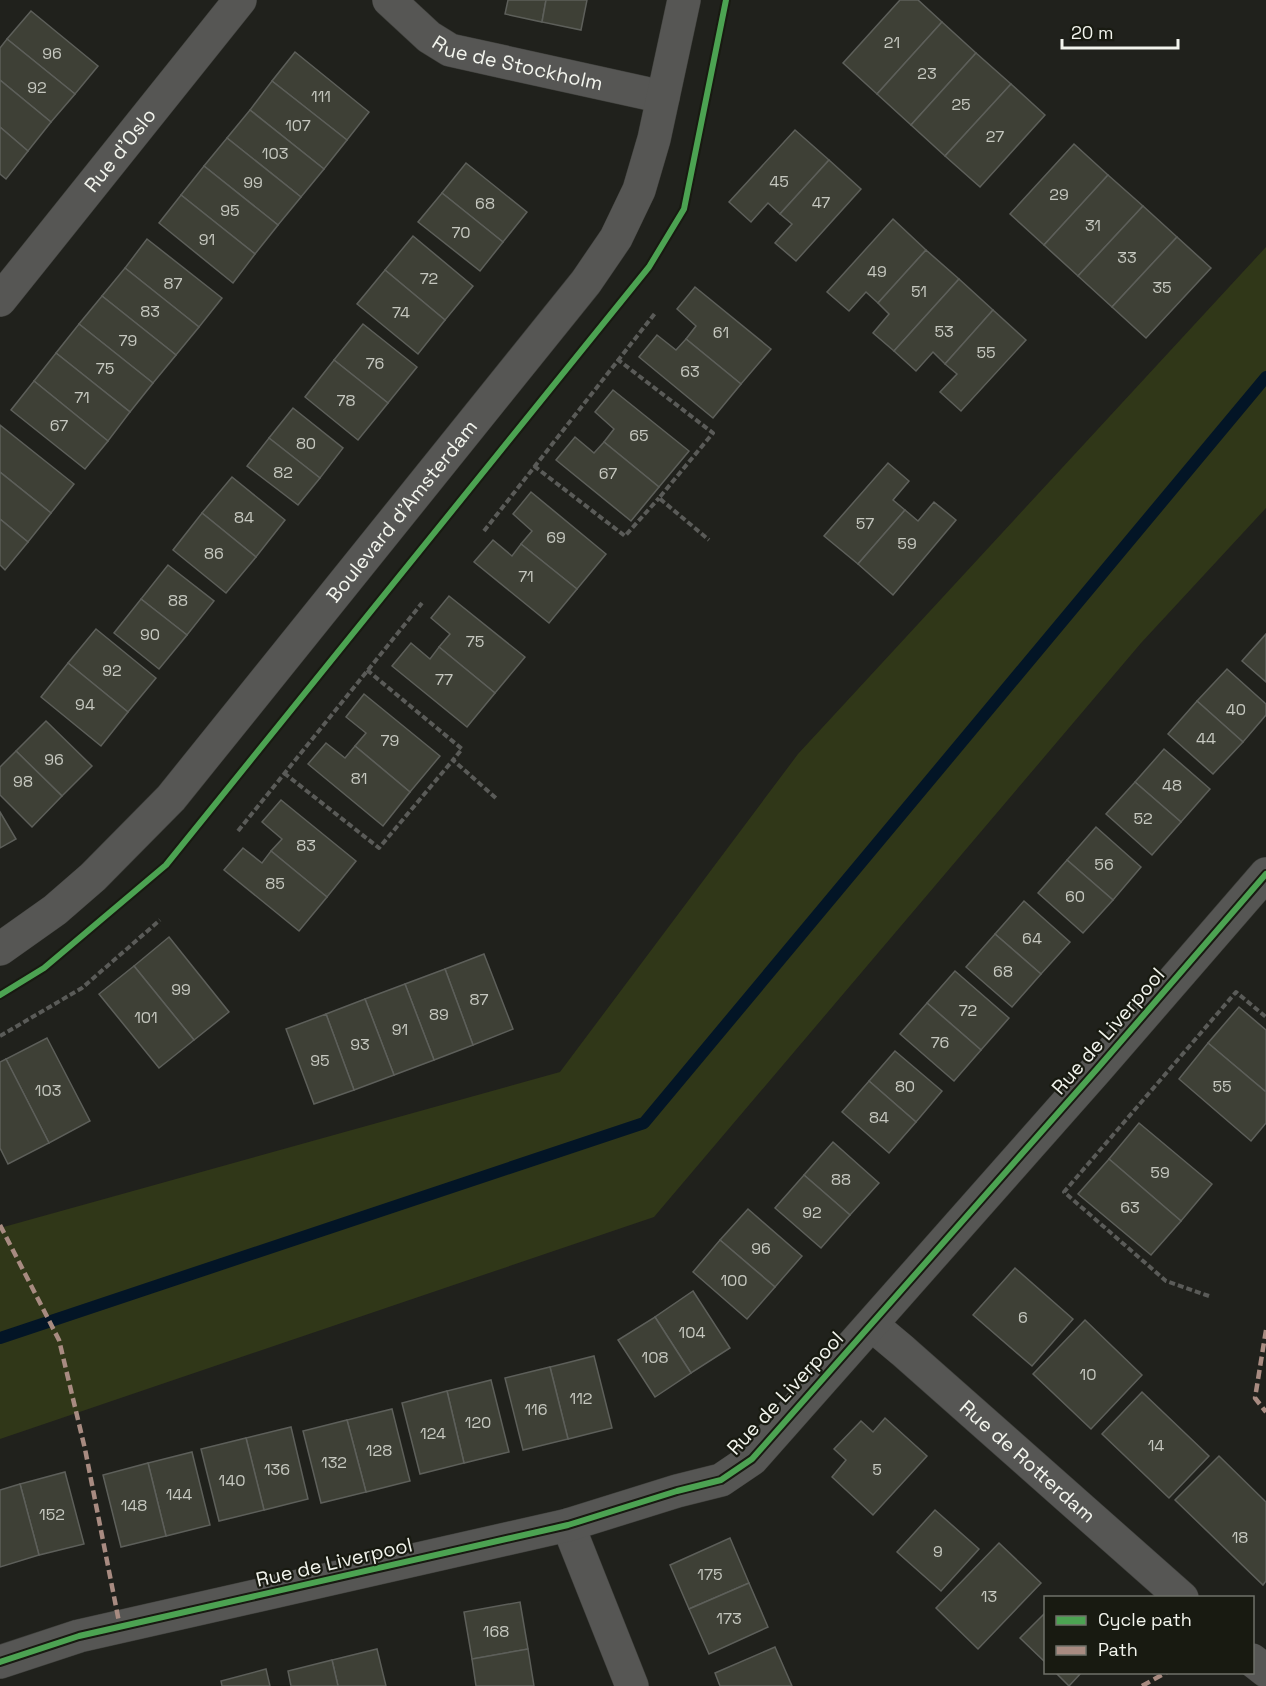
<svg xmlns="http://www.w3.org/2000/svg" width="1266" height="1686" viewBox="0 0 1266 1686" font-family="'Space Grotesk',sans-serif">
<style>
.green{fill:#303718}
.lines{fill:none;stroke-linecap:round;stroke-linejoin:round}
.stream{stroke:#031526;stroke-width:12}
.building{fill:#3e4036;stroke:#5d5f5a;stroke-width:1.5}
.minor-casing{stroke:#3d3e3a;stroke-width:34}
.tertiary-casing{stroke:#3d3e3a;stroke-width:34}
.path{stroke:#5a5b58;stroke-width:4;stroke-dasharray:6 3;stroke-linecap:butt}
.minor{stroke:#565654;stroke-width:33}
.tertiary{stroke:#565654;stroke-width:33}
.quiet{stroke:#a88b81;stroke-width:4.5;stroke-dasharray:9 4.5;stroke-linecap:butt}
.cycleway-casing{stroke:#181a11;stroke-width:10}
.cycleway{stroke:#4ca352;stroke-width:6}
.labels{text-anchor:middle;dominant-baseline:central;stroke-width:4.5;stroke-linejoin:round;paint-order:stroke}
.number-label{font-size:16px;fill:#c5c7bf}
.street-label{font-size:20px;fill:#f2f4ed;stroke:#181a11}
</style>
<rect width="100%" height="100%" fill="#20211c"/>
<polygon class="green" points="1266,247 1266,508 1141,643 654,1217 0,1439 0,1228 560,1072 798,754"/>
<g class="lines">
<polyline class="stream" points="0,1338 644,1123 1266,377"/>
</g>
<g class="building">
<polygon points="508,0 546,0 542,22 505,14"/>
<polygon points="546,0 587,0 581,30 542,22"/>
<polygon points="900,0 918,0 942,22 877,94 843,63"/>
<polygon points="31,11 98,66 75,94 7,39"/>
<polygon points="942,22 976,53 911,125 877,94"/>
<polygon points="7,39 75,94 51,122 0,80 0,48"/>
<polygon points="295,52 369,112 347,140 272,81"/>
<polygon points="976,53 1011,84 945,156 911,125"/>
<polygon points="0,80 51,122 28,151 0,127"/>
<polygon points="272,81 347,140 324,169 250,110"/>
<polygon points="1011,84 1045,115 980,187 945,156"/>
<polygon points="250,110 324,169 301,197 227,138"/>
<polygon points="0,127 28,151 6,179 0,174"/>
<polygon points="795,130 829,160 780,214 768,203 751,222 729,202"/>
<polygon points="227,138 301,197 278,225 204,166"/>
<polygon points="1074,144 1108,175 1044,245 1010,214"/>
<polygon points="829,160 861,189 796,261 775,243 792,224 780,214"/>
<polygon points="466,163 527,212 503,242 442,193"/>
<polygon points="204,166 278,225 255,254 181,195"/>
<polygon points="1108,175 1143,206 1078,276 1044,245"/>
<polygon points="442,193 503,242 480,271 418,222"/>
<polygon points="181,195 255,254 233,283 159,223"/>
<polygon points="1143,206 1177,237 1112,307 1078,276"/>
<polygon points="893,219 926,250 878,303 866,292 849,311 827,292"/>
<polygon points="413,236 473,286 445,320 385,270"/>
<polygon points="1177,237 1211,268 1146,338 1112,307"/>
<polygon points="147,239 222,298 199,327 125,268"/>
<polygon points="926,250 959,279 894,351 873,333 889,314 878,303"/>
<polygon points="125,268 199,327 176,355 102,296"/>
<polygon points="385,270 445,320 418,354 357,304"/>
<polygon points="959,279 993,310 945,364 933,352 916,371 894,351"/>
<polygon points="695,287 771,349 741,384 686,339 696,326 677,309"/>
<polygon points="102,296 176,355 153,383 79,324"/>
<polygon points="993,310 1026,340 961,411 940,392 957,374 945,364"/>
<polygon points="79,324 153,383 130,412 56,353"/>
<polygon points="363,324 417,367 388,403 334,360"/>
<polygon points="657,335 676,350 686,339 741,384 713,418 639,357"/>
<polygon points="56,353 130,412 108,441 34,381"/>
<polygon points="334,360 388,403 358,440 305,397"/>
<polygon points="34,381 108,441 85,469 11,410"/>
<polygon points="613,390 689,451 659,487 604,442 614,429 595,412"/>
<polygon points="293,408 343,448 320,478 269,438"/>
<polygon points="0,425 74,484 51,513 0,472"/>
<polygon points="575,437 594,453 604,442 659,487 631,521 556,460"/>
<polygon points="269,438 320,478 298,505 247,466"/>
<polygon points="888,463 909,481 893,500 905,510 858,564 824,536"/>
<polygon points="0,472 51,513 28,542 0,519"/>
<polygon points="232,477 285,520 256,557 202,513"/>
<polygon points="531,492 606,554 577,589 521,544 532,531 513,514"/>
<polygon points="934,502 956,520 893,595 858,564 905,510 918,521"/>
<polygon points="202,513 256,557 226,593 173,550"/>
<polygon points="0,519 28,542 5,570 0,565"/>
<polygon points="493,540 512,556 521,544 577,589 549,623 474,562"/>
<polygon points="168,565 214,601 187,635 141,599"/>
<polygon points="449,596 525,657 495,693 439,647 450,634 431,618"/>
<polygon points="141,599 187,635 159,669 114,633"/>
<polygon points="96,629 156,678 128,712 68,663"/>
<polygon points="1266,634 1266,682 1242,661"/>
<polygon points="411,643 430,659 439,647 495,693 467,727 392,666"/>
<polygon points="68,663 128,712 101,746 41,697"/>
<polygon points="1227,669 1266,704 1266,715 1243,742 1197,701"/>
<polygon points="364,694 440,756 410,792 355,746 366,733 346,717"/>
<polygon points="1197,701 1243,742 1213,774 1168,734"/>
<polygon points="46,721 92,766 62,796 16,751"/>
<polygon points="326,743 345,758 355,746 410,792 383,826 308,764"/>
<polygon points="1164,749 1210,789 1181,822 1135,782"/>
<polygon points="16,751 62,796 32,827 0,795 0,767"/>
<polygon points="1135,782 1181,822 1152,855 1106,814"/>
<polygon points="281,800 356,861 327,897 271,851 282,839 262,822"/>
<polygon points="0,812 16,839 0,848"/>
<polygon points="1096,827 1141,867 1113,900 1067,860"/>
<polygon points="243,848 262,863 271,851 327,897 299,931 224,870"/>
<polygon points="1067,860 1113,900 1083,933 1038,893"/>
<polygon points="1024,901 1070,942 1041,974 995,934"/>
<polygon points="995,934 1041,974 1012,1007 966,967"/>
<polygon points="169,937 229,1012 194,1040 134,966"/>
<polygon points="484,954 513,1029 473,1045 445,969"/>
<polygon points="134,966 194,1040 159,1068 99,994"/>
<polygon points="445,969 473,1045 434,1060 405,984"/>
<polygon points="955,971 1009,1018 981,1050 927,1003"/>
<polygon points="405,984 434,1060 394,1075 365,999"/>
<polygon points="365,999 394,1075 354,1090 326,1014"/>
<polygon points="927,1003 981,1050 954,1081 900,1034"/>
<polygon points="1239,1007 1266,1030 1266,1092 1208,1043"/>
<polygon points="326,1014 354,1090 314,1104 286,1029"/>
<polygon points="47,1038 90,1121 49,1143 6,1059"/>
<polygon points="1208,1043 1266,1092 1266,1123 1251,1141 1179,1079"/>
<polygon points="895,1051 942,1091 916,1122 869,1081"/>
<polygon points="6,1059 49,1143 8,1164 0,1148 0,1062"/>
<polygon points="869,1081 916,1122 889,1153 842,1112"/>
<polygon points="1139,1123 1212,1184 1181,1221 1109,1159"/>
<polygon points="833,1142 879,1183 850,1215 804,1175"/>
<polygon points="1109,1159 1181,1221 1151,1255 1078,1194"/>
<polygon points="804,1175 850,1215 821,1248 775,1208"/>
<polygon points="748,1209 802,1256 775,1287 720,1240"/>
<polygon points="720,1240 775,1287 747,1319 693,1272"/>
<polygon points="1015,1268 1073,1319 1032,1366 973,1315"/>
<polygon points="693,1291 730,1348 691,1373 655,1317"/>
<polygon points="655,1317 691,1373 655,1397 618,1340"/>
<polygon points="1085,1320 1142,1375 1091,1429 1033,1374"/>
<polygon points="594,1356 612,1428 568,1439 550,1367"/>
<polygon points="550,1367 568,1439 523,1450 505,1378"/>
<polygon points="491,1380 509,1452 464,1463 447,1391"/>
<polygon points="447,1391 464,1463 420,1474 402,1403"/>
<polygon points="1142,1392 1209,1456 1169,1498 1102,1434"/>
<polygon points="392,1409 410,1481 366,1492 347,1420"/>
<polygon points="885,1418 927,1456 873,1515 832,1477 846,1460 834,1449 861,1421 873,1432"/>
<polygon points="347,1420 366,1492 321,1503 303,1431"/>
<polygon points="291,1427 308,1499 264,1510 246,1438"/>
<polygon points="246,1438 264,1510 219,1521 201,1449"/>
<polygon points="192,1452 210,1525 166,1536 148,1463"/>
<polygon points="1219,1456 1266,1502 1266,1581 1263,1585 1175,1500"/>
<polygon points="148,1463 166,1536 121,1547 103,1475"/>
<polygon points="65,1472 84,1544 39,1555 20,1484"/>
<polygon points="20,1484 39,1555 0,1567 0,1490"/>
<polygon points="935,1510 979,1549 941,1591 897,1552"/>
<polygon points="730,1538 749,1583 689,1609 670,1565"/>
<polygon points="999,1543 1041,1583 978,1649 936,1608"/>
<polygon points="749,1583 768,1627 709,1654 689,1609"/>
<polygon points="520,1602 528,1649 472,1659 464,1612"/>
<polygon points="1046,1612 1046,1663 1020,1638"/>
<polygon points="775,1647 792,1686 720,1686 715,1673"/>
<polygon points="377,1649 386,1686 338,1686 332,1660"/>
<polygon points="528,1649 534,1686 476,1686 472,1659"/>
<polygon points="332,1660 338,1686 291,1686 288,1671"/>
<polygon points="266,1669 270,1686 222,1686 221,1681"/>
<polygon points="1055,1672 1082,1672 1069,1686"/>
</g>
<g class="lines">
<defs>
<g id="minor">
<path id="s1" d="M389,0l40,37 21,13 213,47"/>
<path id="s2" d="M0,300l240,-300"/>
<path id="s3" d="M872,1325l31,26 279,247"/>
<polyline points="568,1525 632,1686"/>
<polyline points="1252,1660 1266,1671"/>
<polyline points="0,1662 79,1636 568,1525 677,1491 721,1480 752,1459 1097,1069 1266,874"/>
</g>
<g id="tertiary">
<path id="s4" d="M0,949l55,-39 38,-33 78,-79 415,-516 30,-44 23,-48 15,-51 30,-139"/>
</g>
</defs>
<use href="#minor" class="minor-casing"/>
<use href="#tertiary" class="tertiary-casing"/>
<g class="path">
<polyline points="617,359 713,433 659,498 709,540"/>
<polyline points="534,466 625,536 659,498"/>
<polyline points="484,531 656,312"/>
<polyline points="367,670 462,749 453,760 498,800"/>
<polyline points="284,773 379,848 453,760"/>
<polyline points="238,831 422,603"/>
<polyline points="0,1036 82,988 160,920"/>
<polyline points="1209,1296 1166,1281 1064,1192 1236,992 1266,1017"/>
</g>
<use href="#minor" class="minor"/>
<use href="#tertiary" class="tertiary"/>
<g class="quiet">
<polyline points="0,1225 59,1340 85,1449 120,1627"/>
<polyline points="1266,1330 1255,1398 1266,1412"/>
<polyline points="1142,1686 1167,1672"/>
</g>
<defs>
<g id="cycleway">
<polyline points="0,995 44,968 166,865 649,267 684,209 726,0"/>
<polyline points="0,1662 79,1636 568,1525 677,1491 721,1480 752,1459 1097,1069 1266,874"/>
</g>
</defs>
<use href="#cycleway" class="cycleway-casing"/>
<use href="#cycleway" class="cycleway"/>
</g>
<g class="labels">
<g class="number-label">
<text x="892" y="42">21</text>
<text x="52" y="53">96</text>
<text x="927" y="73">23</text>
<text x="37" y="87">92</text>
<text x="321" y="96">111</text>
<text x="961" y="104">25</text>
<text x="298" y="125">107</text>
<text x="995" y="136">27</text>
<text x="275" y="153">103</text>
<text x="779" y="181">45</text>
<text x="253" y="182">99</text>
<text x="1059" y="194">29</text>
<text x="821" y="202">47</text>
<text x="485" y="203">68</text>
<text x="230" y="210">95</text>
<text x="1093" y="225">31</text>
<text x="461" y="232">70</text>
<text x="207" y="239">91</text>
<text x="1127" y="257">33</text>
<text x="877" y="271">49</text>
<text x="429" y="278">72</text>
<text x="173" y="283">87</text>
<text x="1162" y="287">35</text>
<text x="919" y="291">51</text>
<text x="150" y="311">83</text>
<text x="401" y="312">74</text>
<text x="944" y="331">53</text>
<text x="721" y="332">61</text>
<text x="128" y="340">79</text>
<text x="986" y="352">55</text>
<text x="375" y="363">76</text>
<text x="105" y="368">75</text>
<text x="690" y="371">63</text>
<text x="82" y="397">71</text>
<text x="346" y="400">78</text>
<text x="59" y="425">67</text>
<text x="639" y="435">65</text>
<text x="306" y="443">80</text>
<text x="283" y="472">82</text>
<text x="608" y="473">67</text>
<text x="244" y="517">84</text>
<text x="865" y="523">57</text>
<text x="556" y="537">69</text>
<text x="907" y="543">59</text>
<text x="214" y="553">86</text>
<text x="526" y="576">71</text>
<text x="178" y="600">88</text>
<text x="150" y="634">90</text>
<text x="475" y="641">75</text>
<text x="112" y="670">92</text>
<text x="444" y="679">77</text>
<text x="85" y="704">94</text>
<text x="1236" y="709">40</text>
<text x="1206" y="738">44</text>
<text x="390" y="740">79</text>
<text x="54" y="759">96</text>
<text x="359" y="778">81</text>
<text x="23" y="781">98</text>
<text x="1172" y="785">48</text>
<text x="1143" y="818">52</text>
<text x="306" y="845">83</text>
<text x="1104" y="864">56</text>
<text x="275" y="883">85</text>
<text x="1075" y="896">60</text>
<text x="1032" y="938">64</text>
<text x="1003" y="971">68</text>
<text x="181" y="989">99</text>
<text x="479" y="999">87</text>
<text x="968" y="1010">72</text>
<text x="439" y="1014">89</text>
<text x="146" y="1017">101</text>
<text x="400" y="1029">91</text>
<text x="940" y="1042">76</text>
<text x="360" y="1044">93</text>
<text x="320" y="1060">95</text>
<text x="905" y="1086">80</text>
<text x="1222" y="1086">55</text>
<text x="48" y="1090">103</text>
<text x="879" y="1117">84</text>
<text x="1160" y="1172">59</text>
<text x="841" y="1179">88</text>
<text x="1130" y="1207">63</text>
<text x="812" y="1212">92</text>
<text x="761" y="1248">96</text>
<text x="734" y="1280">100</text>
<text x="1023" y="1317">6</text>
<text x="692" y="1332">104</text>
<text x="655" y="1357">108</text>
<text x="1088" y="1374">10</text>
<text x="581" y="1398">112</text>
<text x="536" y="1409">116</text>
<text x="478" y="1422">120</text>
<text x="433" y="1433">124</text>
<text x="1156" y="1445">14</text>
<text x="379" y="1450">128</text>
<text x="334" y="1462">132</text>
<text x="277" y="1469">136</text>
<text x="877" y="1469">5</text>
<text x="232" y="1480">140</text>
<text x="179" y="1494">144</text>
<text x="134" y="1505">148</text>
<text x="52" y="1514">152</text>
<text x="1240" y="1537">18</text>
<text x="938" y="1551">9</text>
<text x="710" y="1574">175</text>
<text x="989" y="1596">13</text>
<text x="729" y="1618">173</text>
<text x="496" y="1631">168</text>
</g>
<g class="street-label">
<text stroke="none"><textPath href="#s1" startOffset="148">Rue de Stockholm</textPath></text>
<text stroke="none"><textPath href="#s2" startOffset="192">Rue d'Oslo</textPath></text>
<text stroke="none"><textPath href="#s4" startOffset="597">Boulevard d'Amsterdam</textPath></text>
<text transform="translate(1108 1031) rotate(-49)">Rue de Liverpool</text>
<text transform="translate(785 1393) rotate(-47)">Rue de Liverpool</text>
<text stroke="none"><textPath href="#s3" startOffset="207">Rue de Rotterdam</textPath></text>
<text transform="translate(334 1562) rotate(-13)">Rue de Liverpool</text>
</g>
</g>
<rect x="1044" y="1596" width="210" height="78" fill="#181a11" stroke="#6f7169" stroke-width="1.5"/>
<rect x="1056" y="1616" width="30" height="9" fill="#4ca352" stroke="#6f7169" stroke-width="1.5"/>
<text x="1098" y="1626" font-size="18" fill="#f2f4ed">Cycle path</text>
<rect x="1056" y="1646" width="30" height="9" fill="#a88b81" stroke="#6f7169" stroke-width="1.5"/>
<text x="1098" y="1656" font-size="18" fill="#f2f4ed">Path</text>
<path d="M1062 39v9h116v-9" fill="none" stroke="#f2f4ed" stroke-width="3"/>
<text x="1071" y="39" font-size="18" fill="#f2f4ed" stroke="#181a11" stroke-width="4.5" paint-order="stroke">20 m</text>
</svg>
